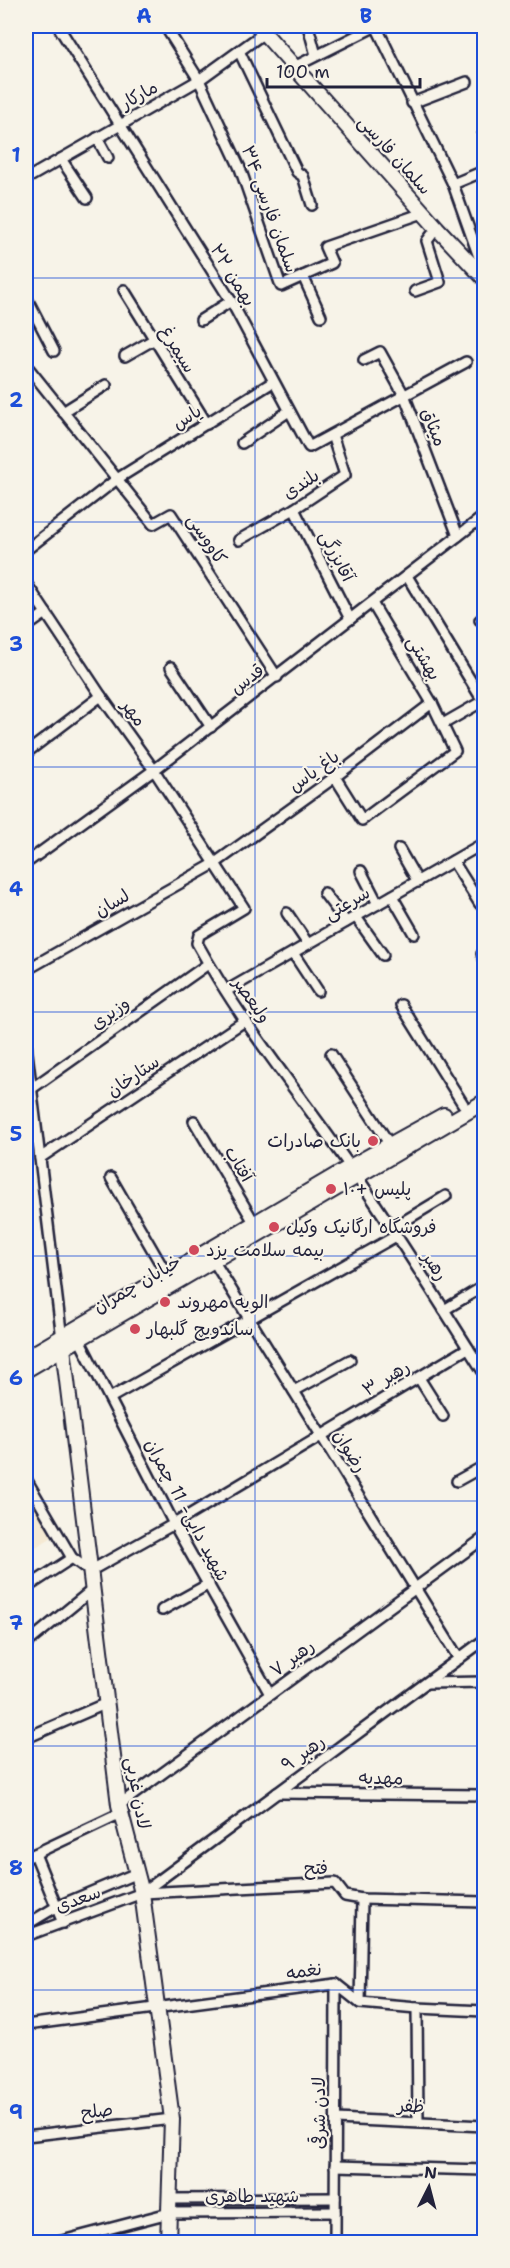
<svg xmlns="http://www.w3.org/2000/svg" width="510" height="2268" viewBox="0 0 510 2268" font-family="'Shantell Sans','Playpen Sans Arabic',sans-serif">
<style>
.built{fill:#f5e9d3}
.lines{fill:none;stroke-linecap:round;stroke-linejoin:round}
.street-casing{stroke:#22223b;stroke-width:14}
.secondary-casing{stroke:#22223b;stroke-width:18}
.street{stroke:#f7f3e8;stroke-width:9}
.secondary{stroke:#f7f3e8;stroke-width:14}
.grid{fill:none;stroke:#1d4ed8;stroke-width:1.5;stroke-opacity:0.55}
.poi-dot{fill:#d1495b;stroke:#f7f3e8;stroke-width:2}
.labels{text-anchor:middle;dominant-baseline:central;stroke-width:4.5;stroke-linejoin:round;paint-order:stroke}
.street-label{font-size:18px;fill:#22223b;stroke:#f7f3e8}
.poi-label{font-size:18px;fill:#22223b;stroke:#f7f3e8;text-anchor:start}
.neatline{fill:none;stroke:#1d4ed8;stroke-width:2}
.grid-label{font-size:20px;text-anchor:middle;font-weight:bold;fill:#1d4ed8}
</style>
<rect width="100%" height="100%" fill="#f7f3e8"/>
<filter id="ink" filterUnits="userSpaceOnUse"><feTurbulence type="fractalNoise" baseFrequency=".0167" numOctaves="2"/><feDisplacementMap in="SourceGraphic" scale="12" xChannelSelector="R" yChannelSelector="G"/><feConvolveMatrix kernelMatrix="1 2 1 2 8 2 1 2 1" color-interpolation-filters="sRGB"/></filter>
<g filter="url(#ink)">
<polygon class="built" points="26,1488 54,1536 26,1553"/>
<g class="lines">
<defs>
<g id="street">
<polyline points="58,26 231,301 309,447 466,362"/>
<polyline points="165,26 199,80 240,168 281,286 332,263 325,247 423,213"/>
<polyline points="308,26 316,55"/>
<polyline points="376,26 453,184 484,271"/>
<polyline points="239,51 297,172 303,176 312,205"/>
<polyline points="294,67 376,26"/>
<polyline points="412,103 467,82"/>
<polyline points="483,135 484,137"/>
<polyline points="97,138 108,158"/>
<polyline points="61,159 87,198"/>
<polyline points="26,179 199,80 264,33"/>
<polyline points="453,184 484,171"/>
<polyline points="303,276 321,316"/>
<polyline points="124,290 207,424"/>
<polyline points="415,291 440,282 427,241 437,228"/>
<polyline points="26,297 54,351"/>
<polyline points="201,320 231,301"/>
<polyline points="125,356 153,340"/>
<polyline points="364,360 380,352 405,397 458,536"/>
<polyline points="26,365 153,524 171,514 277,677"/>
<polyline points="63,412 106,385"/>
<polyline points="242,443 289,411"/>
<polyline points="294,509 350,619"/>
<polyline points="239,540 294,509 345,475 332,435"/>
<polyline points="26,550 117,479 273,382"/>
<polyline points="407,576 483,701 443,724"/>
<path d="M26,583l75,113 53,74 90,138 -45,27 -2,8c45,82 106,155 159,232 45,65 86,132 128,198"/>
<polyline points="480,620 484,617"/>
<polyline points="26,627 46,613"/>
<polyline points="171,667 211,727"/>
<polyline points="26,753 101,696"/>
<polyline points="335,777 362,820 455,751 432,703 372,603"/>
<polyline points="399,849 418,882"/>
<polyline points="453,861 480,904"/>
<polyline points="26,863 154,770 484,516"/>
<polyline points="361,871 378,904"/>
<polyline points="324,893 346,922"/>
<polyline points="392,896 414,934"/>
<polyline points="287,913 308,944"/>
<polyline points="356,917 383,955"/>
<polyline points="293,953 318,991"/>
<polyline points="482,954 484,958"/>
<polyline points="26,970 214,864 335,777 432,703"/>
<polyline points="226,991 484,843"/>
<polyline points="401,1005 463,1104"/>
<polyline points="26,1044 62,1339"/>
<polyline points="331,1054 390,1145"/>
<polyline points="31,1089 208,964"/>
<polyline points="194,1121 255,1224"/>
<polyline points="26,1144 37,1137"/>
<polyline points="40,1158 246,1020"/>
<polyline points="111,1178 167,1275"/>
<polyline points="391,1229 446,1196"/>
<polyline points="213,1260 459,1659"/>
<polyline points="444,1310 484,1286"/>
<polyline points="79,1339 174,1524 270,1694"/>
<polyline points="419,1378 443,1416"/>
<polyline points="294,1391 350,1360"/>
<polyline points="110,1398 396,1236"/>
<polyline points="26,1479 72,1558 90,1571 174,1524 468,1348"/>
<polyline points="457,1481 484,1466"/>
<polyline points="26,1588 72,1558"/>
<polyline points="162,1610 209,1584"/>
<polyline points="26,1644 92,1590"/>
<polyline points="427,1683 484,1682"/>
<polyline points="26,1738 107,1703"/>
<polyline points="277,1793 484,1795"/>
<polyline points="119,1805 484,1538"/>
<polyline points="35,1854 63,1923"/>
<polyline points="26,1858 121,1813"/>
<polyline points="143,1893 335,1883 345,1896 362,1899 484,1902"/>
<polyline points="26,1925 56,1907 137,1873"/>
<polyline points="26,1936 142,1893 484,1640"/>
<polyline points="360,2003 362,1899"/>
<polyline points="417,2008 418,2122"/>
<polyline points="26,2025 336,1984 360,2003 417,2008 484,2011"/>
<polyline points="336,2119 484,2126"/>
<polyline points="26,2136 172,2119"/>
<polyline points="335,2166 484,2170"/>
<polyline points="169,2199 335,2198"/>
<polyline points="58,2242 169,2213 335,2212"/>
<polyline points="335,2242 336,1984"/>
</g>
<g id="secondary">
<polyline points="258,26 437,228 484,278"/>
<polyline points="63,1348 119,1805 142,1893 172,2119 168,2242"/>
<polyline points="26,1358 350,1167 444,1115"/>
<polyline points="26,1370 484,1102"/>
</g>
</defs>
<use href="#street" class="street-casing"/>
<use href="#secondary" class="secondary-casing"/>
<use href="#street" class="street"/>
<use href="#secondary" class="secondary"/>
</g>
</g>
<path class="grid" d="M255,26v2216M26,278h458M26,522h458M26,767h458M26,1012h458M26,1256h458M26,1501h458M26,1746h458M26,1990h458"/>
<g class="poi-dot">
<circle cx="373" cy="1141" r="6"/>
<circle cx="331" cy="1189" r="6"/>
<circle cx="274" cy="1227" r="6"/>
<circle cx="194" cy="1250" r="6"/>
<circle cx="165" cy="1302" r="6"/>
<circle cx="135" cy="1329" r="6"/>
</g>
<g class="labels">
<g class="street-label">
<text transform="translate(139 95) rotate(-29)">مارکار</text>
<text transform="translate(395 155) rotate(48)">سلمان فارسی</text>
<text transform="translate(270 209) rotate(70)">سلمان فارسی ۳۴</text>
<text transform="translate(233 275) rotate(59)">۲۲ بهمن</text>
<text transform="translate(178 349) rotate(59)">سیمرغ</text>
<text transform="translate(187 417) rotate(-32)">یاس</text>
<text transform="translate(434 427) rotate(69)">میثاق</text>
<text transform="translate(301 484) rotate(-33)">بلندی</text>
<text transform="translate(207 539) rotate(57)">کاووسی</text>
<text transform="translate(337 556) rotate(63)">آقابزرگی</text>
<text transform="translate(424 658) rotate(59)">بهشتی</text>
<text transform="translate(247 679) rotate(-37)">قدس</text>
<text transform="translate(134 713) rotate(54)">مهر</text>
<text transform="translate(314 771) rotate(-36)">باغ یاس</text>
<text transform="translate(112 903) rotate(-30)">لسان</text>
<text transform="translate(347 903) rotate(-30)">سرعتی</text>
<text transform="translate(252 1000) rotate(55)">ولیعصر</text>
<text transform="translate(110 1013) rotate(-35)">وزیری</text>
<text transform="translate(133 1076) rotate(-34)">ستارخان</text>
<text transform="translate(239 1164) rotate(59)">آفتاب</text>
<text transform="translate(435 1266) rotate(57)">رهبر</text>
<text transform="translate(137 1284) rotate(-30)">خیابان چمران</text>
<text transform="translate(386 1378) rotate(-31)">رهبر ۳</text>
<text transform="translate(350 1451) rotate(58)">رضوان</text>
<text transform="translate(187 1510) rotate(62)">شهید دایی- 11 چمران</text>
<text transform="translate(292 1658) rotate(-36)">رهبر ۷</text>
<text transform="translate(303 1753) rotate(-36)">رهبر ۹</text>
<text transform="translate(381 1778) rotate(1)">مهدیه</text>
<text transform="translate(138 1793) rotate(80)">لادن غربی</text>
<text x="316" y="1868">فتح</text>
<text transform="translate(78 1899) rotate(-20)">سعدی</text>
<text transform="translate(304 1971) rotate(-8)">نغمه</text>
<text transform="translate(411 2106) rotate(3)">ظفر</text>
<text transform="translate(97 2111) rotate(-6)">صلح</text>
<text transform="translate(319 2113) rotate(-90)">لادن شرقی</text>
<text x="252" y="2196">شهید طاهری</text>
</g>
<g class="poi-label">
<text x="361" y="1141" text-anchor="end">بانک صادرات</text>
<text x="343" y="1189">پلیس +۱۰</text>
<text x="286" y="1227">فروشگاه ارگانیک وکیل</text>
<text x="206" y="1250">بيمه سلامت يزد</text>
<text x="177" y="1302">الویه مهروند</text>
<text x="147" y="1329">ساندویچ گلبهار</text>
</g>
</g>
<rect width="510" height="2268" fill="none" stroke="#f7f3e8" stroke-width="66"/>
<g transform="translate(429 2187) rotate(6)" stroke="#f7f3e8" stroke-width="4.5" paint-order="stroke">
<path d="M0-4.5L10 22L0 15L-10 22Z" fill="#22223b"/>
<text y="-9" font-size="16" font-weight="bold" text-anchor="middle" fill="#22223b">N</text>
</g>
<path d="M267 78v9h153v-9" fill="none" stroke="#22223b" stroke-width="3"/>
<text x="276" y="78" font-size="18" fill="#22223b" stroke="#f7f3e8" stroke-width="4.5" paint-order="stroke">100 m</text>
<rect x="33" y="33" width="444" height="2202" class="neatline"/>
<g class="grid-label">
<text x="144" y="23">A</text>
<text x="366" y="23">B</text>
<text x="16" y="162">1</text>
<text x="16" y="407">2</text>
<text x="16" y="651">3</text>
<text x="16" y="896">4</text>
<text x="16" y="1141">5</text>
<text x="16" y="1385">6</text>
<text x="16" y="1630">7</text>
<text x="16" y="1875">8</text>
<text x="16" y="2119">9</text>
</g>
</svg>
